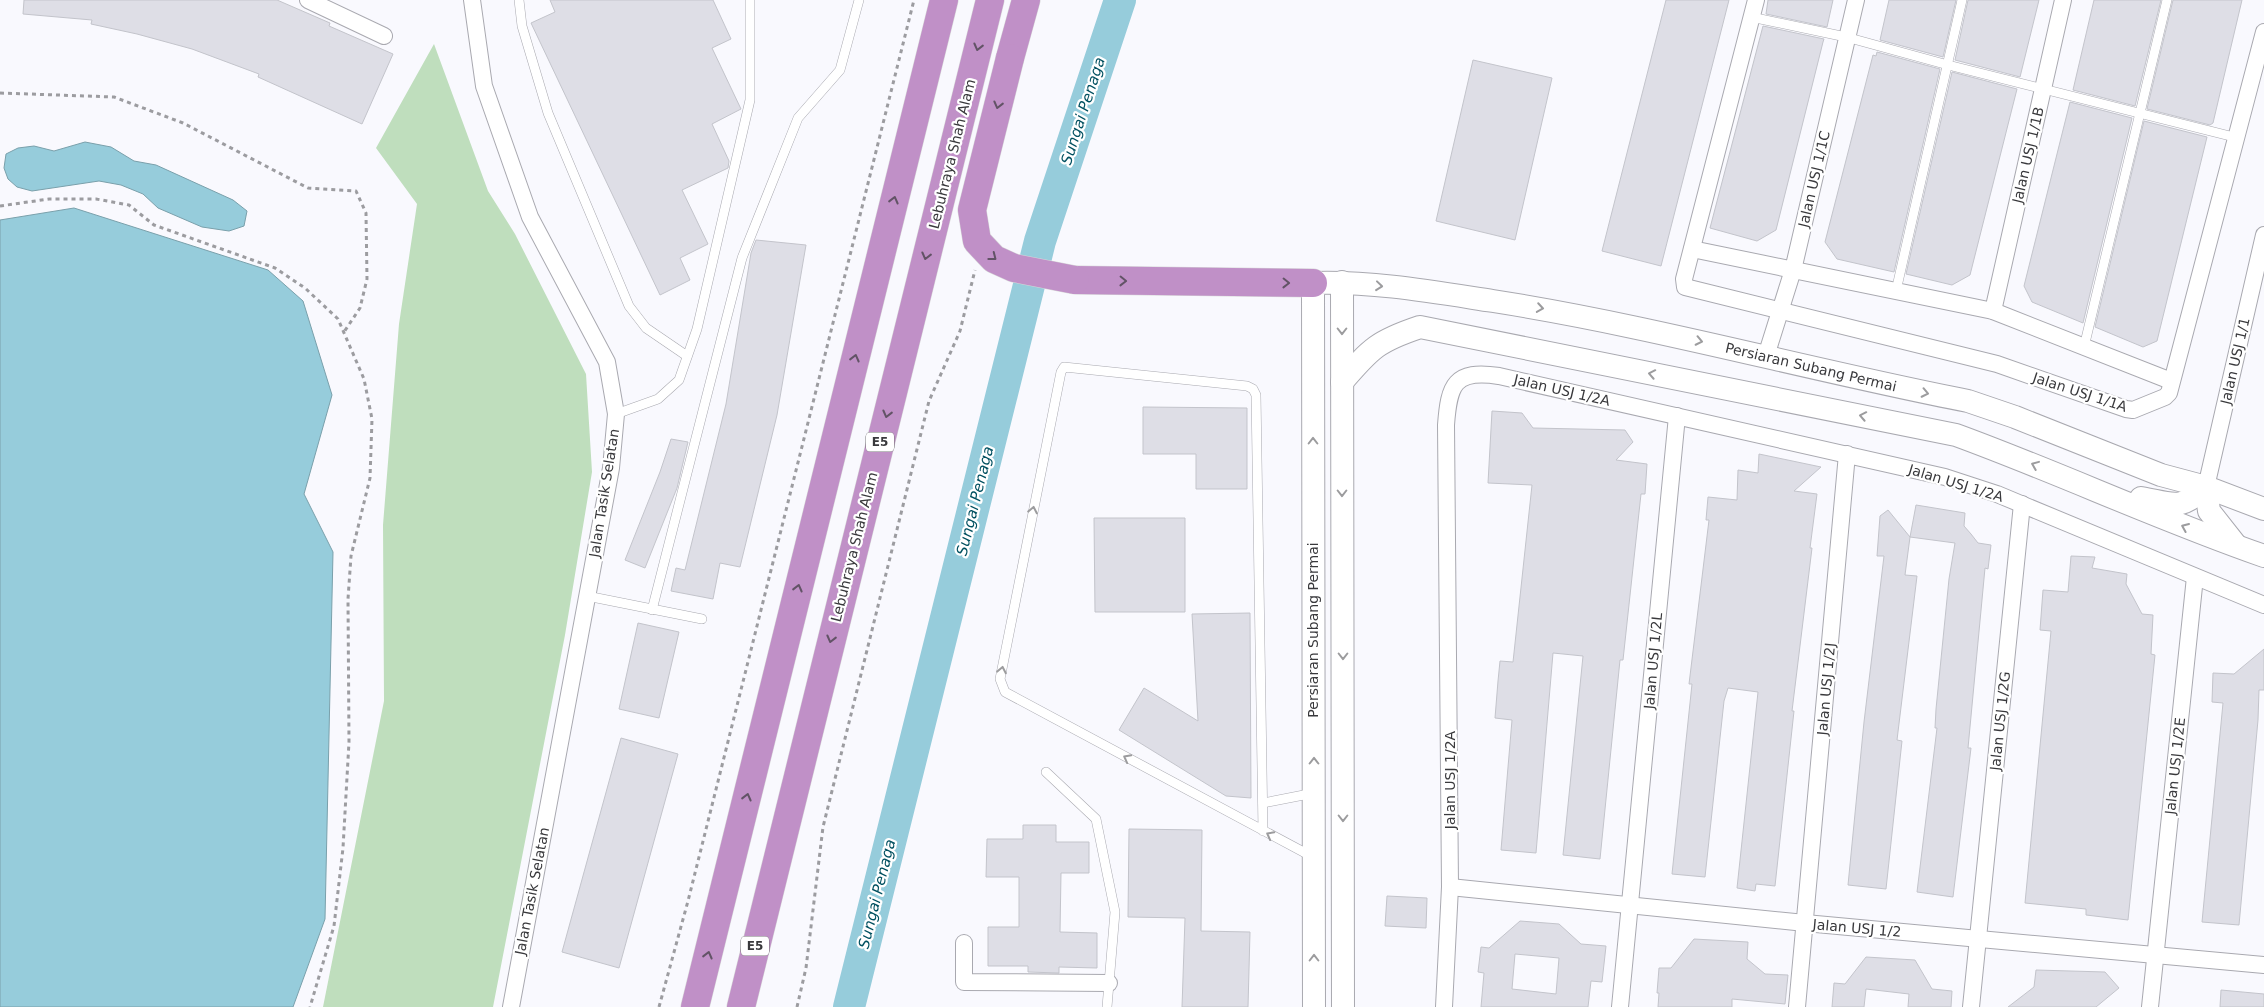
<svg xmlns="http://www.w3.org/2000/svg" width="2264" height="1007" viewBox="0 0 2264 1007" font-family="'DejaVu Sans',sans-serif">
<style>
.green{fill:#bfdebd}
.water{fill:#96ccdb;stroke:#7aa0ab}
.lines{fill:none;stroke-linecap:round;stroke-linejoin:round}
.river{stroke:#96ccdb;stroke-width:32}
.building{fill:#dedee6;stroke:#c3c4cb;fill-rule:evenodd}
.lane-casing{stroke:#a9a9b0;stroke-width:10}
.street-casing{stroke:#a9a9b0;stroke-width:18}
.secondary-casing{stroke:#a9a9b0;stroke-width:24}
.highway-casing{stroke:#d7d7d8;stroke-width:29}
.path{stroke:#9c9ca0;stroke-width:3;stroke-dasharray:4 4;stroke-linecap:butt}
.lane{stroke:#fff;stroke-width:9}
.street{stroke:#fff;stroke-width:16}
.secondary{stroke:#fff;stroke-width:22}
.highway{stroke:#c090c7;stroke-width:28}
.highway-bridge-casing{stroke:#d7d7d8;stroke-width:29;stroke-linecap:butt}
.highway-bridge{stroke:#c090c7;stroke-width:28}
.oneway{stroke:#625366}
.oneway2{stroke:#9c9c9e}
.labels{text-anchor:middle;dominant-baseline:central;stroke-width:4.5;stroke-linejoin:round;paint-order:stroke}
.shield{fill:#fff;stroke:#747476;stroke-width:1}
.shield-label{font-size:12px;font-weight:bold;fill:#39393c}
.street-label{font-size:14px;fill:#39393c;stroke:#fff}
.water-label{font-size:15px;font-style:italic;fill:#005060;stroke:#fff}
</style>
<rect width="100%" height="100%" fill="#f9f9fe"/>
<polygon class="green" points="434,44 488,191 515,234 586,374 592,472 565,635 493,1007 323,1007 384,701 383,525 399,324 417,204 376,148"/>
<g class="water">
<polygon points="85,142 111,147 134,161 156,165 233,200 247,211 244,226 229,231 202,227 158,208 143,194 121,185 99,181 32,191 17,187 8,179 4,168 6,154 18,148 34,146 54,151"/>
<polygon points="74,208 268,270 303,301 332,395 304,494 333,552 325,919 293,1007 0,1007 0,220"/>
</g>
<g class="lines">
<polyline class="river" points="849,1007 1040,241 1120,0"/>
</g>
<g class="building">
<polygon points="24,0 277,0 330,23 329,26 393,54 362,124 258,77 259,74 192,49 137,34 91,24 92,20 23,14"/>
<polygon points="550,0 713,0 731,39 712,48 741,109 712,124 729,161 728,168 682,190 708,244 680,258 690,280 660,295 531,23 555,12"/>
<polygon points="1666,0 1729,0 1661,266 1602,251"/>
<polygon points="1768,0 1833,0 1827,27 1766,14"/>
<polygon points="1889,0 1956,0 1943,57 1880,40"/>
<polygon points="1968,0 2039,0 2020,77 1955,60"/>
<polygon points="2094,0 2161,0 2135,106 2073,90"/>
<polygon points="2173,0 2242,0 2213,123 2210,125 2147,109"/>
<polygon points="1763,26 1824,39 1823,42 1776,230 1757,241 1710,228"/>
<polygon points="1877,52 1940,69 1894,272 1837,259 1825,242 1873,55 1876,56"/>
<polygon points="1473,60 1552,78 1515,240 1436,221"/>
<polygon points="1952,72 2017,89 1970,275 1952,285 1906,274"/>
<polygon points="2070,102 2132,118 2083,323 2032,302 2024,286"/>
<polygon points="2144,121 2207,137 2157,341 2143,347 2095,327"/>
<polygon points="756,240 806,245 777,415 740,567 720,563 713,599 671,591 676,568 685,570 726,404 751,253"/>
<polygon points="1143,407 1247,408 1247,489 1196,489 1196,454 1143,454"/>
<polygon points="1492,411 1522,413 1533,428 1625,430 1633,442 1616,460 1647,464 1645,494 1641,494 1623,660 1620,660 1600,859 1563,855 1583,656 1553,653 1536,853 1501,850 1512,720 1495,718 1498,681 1500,661 1513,662 1532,485 1488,483"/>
<polygon points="671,439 688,442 677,488 645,568 625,560 660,472"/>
<polygon points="1759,454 1821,467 1794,491 1817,494 1810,548 1812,548 1792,711 1794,711 1775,886 1756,884 1755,891 1737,888 1758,692 1728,688 1724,701 1705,877 1672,874 1692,684 1689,684 1709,520 1706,520 1708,497 1737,500 1738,470 1758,473"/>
<polygon points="1916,505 1965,513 1964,526 1971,534 1978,543 1991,545 1988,569 1985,568 1968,748 1971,748 1953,897 1917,892 1937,728 1935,728 1936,709 1949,579 1955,543 1910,537 1905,575 1917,576 1897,740 1902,741 1886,889 1848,885 1864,722 1884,556 1877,556 1880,516 1888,510 1910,537"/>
<polygon points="1094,518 1185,518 1185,612 1095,612"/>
<polygon points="2071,556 2095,557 2092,568 2127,574 2126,584 2142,614 2153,615 2151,654 2155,655 2128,920 2086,915 2086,909 2025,903 2051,631 2040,630 2043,590 2068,592"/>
<polygon points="1250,613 1251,798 1226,796 1119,730 1144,688 1198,721 1192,614"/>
<polygon points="638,623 679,632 659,718 619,709"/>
<polygon points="2264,649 2264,690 2259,690 2258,720 2239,925 2202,922 2223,703 2212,702 2213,673 2234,674"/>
<polygon points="621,738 678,754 619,968 562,952"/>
<polygon points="1023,825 1056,825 1056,842 1089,842 1089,873 1061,873 1060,932 1097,933 1097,968 1059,967 1059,973 1028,972 1028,966 988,966 988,927 1019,927 1019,877 986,877 987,839 1023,839"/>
<polygon points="1129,829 1202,830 1201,931 1250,932 1248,1007 1182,1007 1185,918 1128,917"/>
<polygon points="1387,896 1427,898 1426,928 1385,926"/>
<path d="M1520,921l39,3 22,20 25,2 -4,36 -11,-1 -3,26h-107l3,-34 -6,-1 3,-25 8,1zM1515,954l44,4 -3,36 -44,-5z"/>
<polygon points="1694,939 1748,942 1747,959 1765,974 1788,975 1785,1004 1732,999 1732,1007 1658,1007 1659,993 1657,993 1659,968 1671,968"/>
<polygon points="1866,957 1915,960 1932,989 1952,991 1951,1007 1908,1007 1909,994 1866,989 1864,1007 1832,1007 1834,983 1845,984"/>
<polygon points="2036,970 2105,972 2119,988 2096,1007 2008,1007 2034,987"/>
<polygon points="2221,990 2264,994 2264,1007 2220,1007"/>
</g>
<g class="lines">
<defs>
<g id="lane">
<polyline points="519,0 522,26 548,113 629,306 646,328 687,356"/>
<polyline points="1751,17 1846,37 1948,65 2238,138"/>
<polyline points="1896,291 1962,0"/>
<polyline points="2084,347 2167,0"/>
<polyline points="616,414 658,399 679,380 697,329 750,100 750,0"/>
<polyline points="587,596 702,619"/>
<polyline points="652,610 742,258 798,118 840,70 859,0"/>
<polyline points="1046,772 1096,819 1115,912 1107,1007"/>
<polyline points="1263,803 1314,793"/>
<polyline points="1263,831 1256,395 1253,389 1247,386 1064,367 1061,372 1000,679 1005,692 1311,856"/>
</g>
<g id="street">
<polyline points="308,0 384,36"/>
<polyline points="472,0 484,86 530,217 607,362 616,414 611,468 511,1007"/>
<polyline points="1756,0 1684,279 1685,287 1997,364 2126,409 2133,410 2165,397 2169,393 2264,32"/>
<polyline points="1692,249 1993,311 2171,381"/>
<polyline points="1993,311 2063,0"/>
<polyline points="1766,356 1793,270 1856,0"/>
<polyline points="2206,487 2264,235"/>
<polyline points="1450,887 1805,923 2264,965"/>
<polyline points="964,943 964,982 1109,983"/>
<path d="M1444,1007l6,-120 -4,-462c3,-40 8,-56 53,-49l446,101 52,17 267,111"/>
<polyline points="1620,1007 1677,416"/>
<polyline points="1797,1007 1847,454"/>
<polyline points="1971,1007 2022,504"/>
<polyline points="2150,1007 2195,577"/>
</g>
<g id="secondary">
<polyline points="1342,282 1343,1007"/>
<path d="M1342,382c29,-34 36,-41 78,-55l536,108c104,38 204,85 308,121"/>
<polyline points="2206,487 2209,511 2235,544"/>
<path d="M2141,498c33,6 39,13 65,-11"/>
<path d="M1314,1007l-1,-724c60,-2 121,9 180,18 160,25 316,69 475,100l47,16 146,58 45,12 58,22"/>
</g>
<g id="highway">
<polyline points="1010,58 1026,0"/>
<polyline points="1075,280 1313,283"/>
<polyline points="695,1007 944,0"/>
<polyline points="741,1007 990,0"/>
</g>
</defs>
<use href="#lane" class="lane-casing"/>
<use href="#street" class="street-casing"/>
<use href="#secondary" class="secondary-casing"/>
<use href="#highway" class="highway-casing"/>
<g class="path">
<polyline points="0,93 114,97 183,123 308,188 356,191 366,213 367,279 360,308 344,332"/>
<polyline points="0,206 49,199 96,199 129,205 154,225 275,268 305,288 338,319 364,379 372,419 370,478 351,556 348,599 349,742 343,848 334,926 310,1007"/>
<polyline points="659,1007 688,901 914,0"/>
<polyline points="797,1007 806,968 823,827 929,401 960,331 975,270"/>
</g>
<use href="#lane" class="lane"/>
<use href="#street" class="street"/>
<use href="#secondary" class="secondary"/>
<use href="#highway" class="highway"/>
<defs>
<polyline id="highway-bridge" points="1010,58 972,210 977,241 994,259 1014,268 1075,280"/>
</defs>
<use href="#highway-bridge" class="highway-bridge-casing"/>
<use href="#highway-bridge" class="highway-bridge"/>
</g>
<defs><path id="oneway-chevron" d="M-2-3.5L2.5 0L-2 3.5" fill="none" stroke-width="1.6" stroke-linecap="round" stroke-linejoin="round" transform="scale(1.25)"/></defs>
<g class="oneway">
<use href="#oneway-chevron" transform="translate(978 47) rotate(104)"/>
<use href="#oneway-chevron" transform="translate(998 105) rotate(104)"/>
<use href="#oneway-chevron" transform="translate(894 200) rotate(-76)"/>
<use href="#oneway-chevron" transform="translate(926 256) rotate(104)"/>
<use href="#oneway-chevron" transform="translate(993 257) rotate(38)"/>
<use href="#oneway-chevron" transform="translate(1123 281) rotate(1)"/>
<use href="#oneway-chevron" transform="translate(1286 283) rotate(1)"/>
<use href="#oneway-chevron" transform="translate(855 358) rotate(-76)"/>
<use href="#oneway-chevron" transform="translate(887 414) rotate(104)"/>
<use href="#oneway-chevron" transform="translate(798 588) rotate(-76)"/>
<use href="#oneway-chevron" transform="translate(831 639) rotate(104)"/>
<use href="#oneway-chevron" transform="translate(747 797) rotate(-76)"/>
<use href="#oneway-chevron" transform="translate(708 955) rotate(-76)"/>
</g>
<g class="oneway2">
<use href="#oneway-chevron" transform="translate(1379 286) rotate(6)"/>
<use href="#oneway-chevron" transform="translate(1540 308) rotate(9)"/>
<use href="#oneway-chevron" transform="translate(1342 331) rotate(90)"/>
<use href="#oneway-chevron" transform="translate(1699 341) rotate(12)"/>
<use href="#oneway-chevron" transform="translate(1652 374) rotate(-169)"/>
<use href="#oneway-chevron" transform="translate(1925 393) rotate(12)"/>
<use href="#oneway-chevron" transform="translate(1863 416) rotate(-169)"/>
<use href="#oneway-chevron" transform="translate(1313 441) rotate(-90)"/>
<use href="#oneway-chevron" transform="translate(2035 465) rotate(-158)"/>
<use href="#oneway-chevron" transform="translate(1342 493) rotate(90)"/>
<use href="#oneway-chevron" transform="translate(1033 510) rotate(-79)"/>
<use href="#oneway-chevron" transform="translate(2185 527) rotate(-157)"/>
<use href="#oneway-chevron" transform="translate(1343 656) rotate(90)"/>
<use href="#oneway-chevron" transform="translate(1002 670) rotate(-79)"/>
<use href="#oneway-chevron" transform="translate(1127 758) rotate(-152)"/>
<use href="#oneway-chevron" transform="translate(1314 761) rotate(-90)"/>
<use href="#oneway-chevron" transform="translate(1343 818) rotate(90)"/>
<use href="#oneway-chevron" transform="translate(1270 835) rotate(-152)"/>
<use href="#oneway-chevron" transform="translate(1314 958) rotate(-90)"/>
</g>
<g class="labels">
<g class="shield">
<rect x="866" y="432.5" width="28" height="19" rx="4"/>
<rect x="741" y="936.5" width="28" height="19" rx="4"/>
</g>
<g class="shield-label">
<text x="880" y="442">E5</text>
<text x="755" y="946">E5</text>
</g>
<g class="street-label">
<text transform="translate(952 154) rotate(-76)">Lebuhraya Shah Alam</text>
<text transform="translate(2028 155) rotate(-77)">Jalan USJ 1/1B</text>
<text transform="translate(1814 179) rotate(-77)">Jalan USJ 1/1C</text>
<text transform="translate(2235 361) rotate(-77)">Jalan USJ 1/1</text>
<text transform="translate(1811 367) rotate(13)">Persiaran Subang Permai</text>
<text transform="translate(1562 390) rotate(13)">Jalan USJ 1/2A</text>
<text transform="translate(2080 392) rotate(18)">Jalan USJ 1/1A</text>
<text transform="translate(1956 483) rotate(17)">Jalan USJ 1/2A</text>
<text transform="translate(604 493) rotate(-81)">Jalan Tasik Selatan</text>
<text transform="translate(854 547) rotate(-76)">Lebuhraya Shah Alam</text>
<text transform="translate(1313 630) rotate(-90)">Persiaran Subang Permai</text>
<text transform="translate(1653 661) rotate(-85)">Jalan USJ 1/2L</text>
<text transform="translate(1826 689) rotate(-85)">Jalan USJ 1/2J</text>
<text transform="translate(2000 721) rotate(-84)">Jalan USJ 1/2G</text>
<text transform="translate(2175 766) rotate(-84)">Jalan USJ 1/2E</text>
<text transform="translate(1450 780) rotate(-90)">Jalan USJ 1/2A</text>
<text transform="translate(532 891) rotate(-79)">Jalan Tasik Selatan</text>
<text transform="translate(1857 928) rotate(5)">Jalan USJ 1/2</text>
</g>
<g class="water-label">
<text transform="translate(1083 111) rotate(-72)">Sungai Penaga</text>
<text transform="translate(975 501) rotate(-76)">Sungai Penaga</text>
<text transform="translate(877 894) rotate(-76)">Sungai Penaga</text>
</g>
</g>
</svg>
